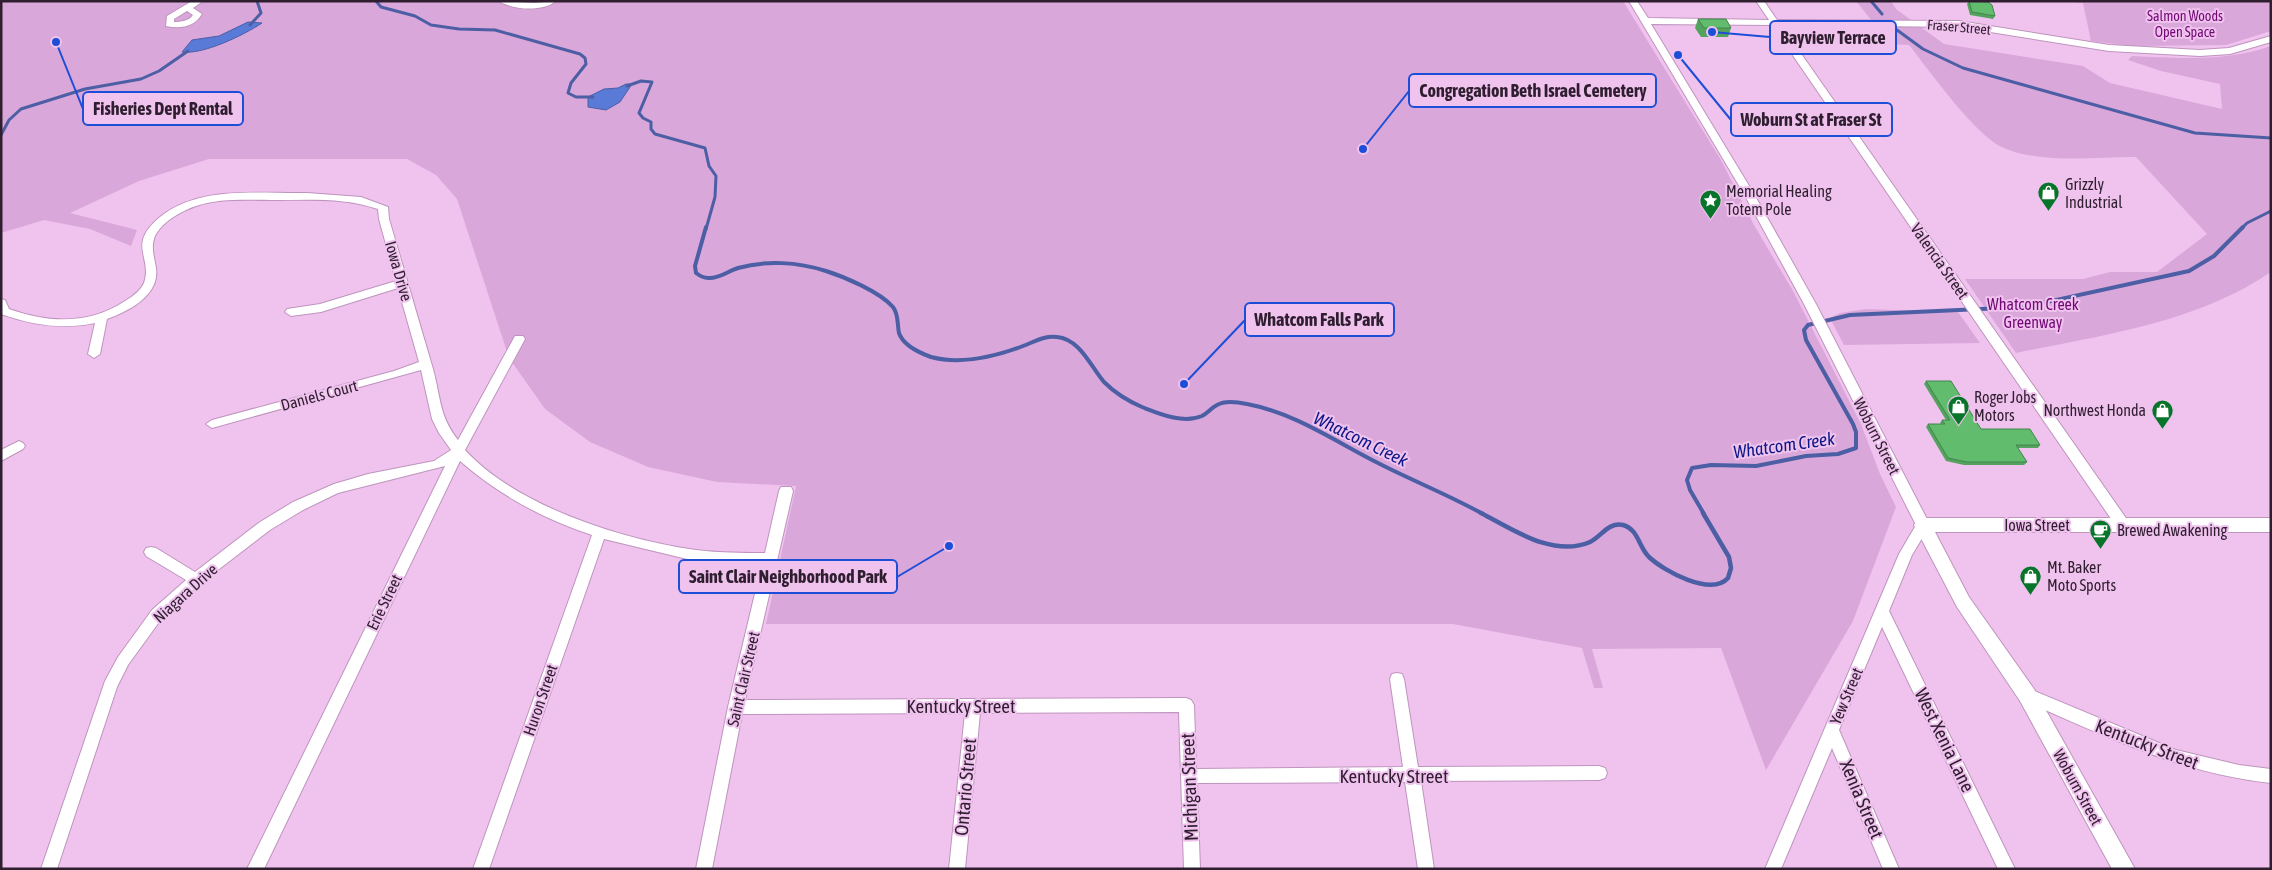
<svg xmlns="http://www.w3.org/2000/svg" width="2272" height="870" viewBox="0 0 2272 870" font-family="'Asap Condensed',sans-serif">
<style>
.green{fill:#daa7da}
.water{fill:#597ad6;stroke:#4c5ea4}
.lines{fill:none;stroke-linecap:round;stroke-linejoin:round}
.stream-far2{stroke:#4c5ea4;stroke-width:3}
.stream-far1{stroke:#4c5ea4;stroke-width:4}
.stream{stroke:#4c5ea4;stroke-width:4.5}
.minor-casing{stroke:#be94bd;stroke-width:2}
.major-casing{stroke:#be94bd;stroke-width:2}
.minor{fill:#fff;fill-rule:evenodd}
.major{fill:#fff;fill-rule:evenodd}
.wall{fill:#53a35e}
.building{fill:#61bd6d;stroke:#44844c}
.labels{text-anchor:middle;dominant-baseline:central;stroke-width:4;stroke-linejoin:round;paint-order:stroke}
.far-park-label{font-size:14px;fill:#710874;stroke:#f0c3ef}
.far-street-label{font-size:14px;fill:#2f1e2f;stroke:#f0c3ef}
.poi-label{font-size:16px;fill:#2f1e2f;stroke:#f0c3ef;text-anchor:start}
.street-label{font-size:16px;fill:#2f1e2f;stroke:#f0c3ef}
.park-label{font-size:16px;fill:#710874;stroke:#f0c3ef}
.water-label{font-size:18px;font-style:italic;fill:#0c1785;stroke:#f0c3ef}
.near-street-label{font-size:19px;fill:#2f1e2f;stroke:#f0c3ef}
.leader{fill:none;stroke:#1d4ed8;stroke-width:2}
.callout-dot{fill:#1d4ed8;stroke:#f0c3ef;stroke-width:2}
.callout{fill:#f0c3ef;stroke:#1d4ed8;stroke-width:2}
.callout-label{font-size:18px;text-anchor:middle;font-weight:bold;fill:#2f1e2f}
</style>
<rect width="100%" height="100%" fill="#f0c3ef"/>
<g class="green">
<polygon points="1,1 1623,1 1721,160 1754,225 1793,291 1861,424 1880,474 1896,507 1853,621 1766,770 1721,648 1592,649 1603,688 1594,688 1582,648 1453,624 766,624 796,486 717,482 648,467 590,442 545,409 509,358 457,199 436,175 407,159 209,159 139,181 70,213 137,230 131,246 90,229 44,220 1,233"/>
<path d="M1856,1h35l5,8 48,35 139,22 27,17 112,26 -2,-25 -59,-13 -33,-11 4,-4c47,2 93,6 139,-10v226c-75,51 -168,63 -255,81l-51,-74h118l27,-7h47l50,-38 -71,-77c-40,0 -95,7 -132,-9 -29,-12 -74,-77 -95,-103l-19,-1z"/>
<polygon points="2065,1 2271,1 2271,31 2226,45 2132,46 2091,41 2083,3"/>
<polygon points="1866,309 1958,312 1980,343 1844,345 1830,318 1840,313"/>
</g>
<g class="water">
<path d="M248,22l14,1c-18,12 -59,32 -80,29l10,-12 27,-4z"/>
<polygon points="626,84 632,84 620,102 606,110 588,107 588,97 604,89 618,88"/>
</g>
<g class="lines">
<g class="stream-far2">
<polyline points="376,1 381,7 415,16 431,25 459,29 495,30 580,54 585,58 586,64 571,83 568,93 576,97 593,97"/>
<polyline points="1871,1 1882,14"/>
<polyline points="250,25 261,13 257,1"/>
<polyline points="1897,30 1923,49 1963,68 2195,133 2271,138"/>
<polyline points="627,86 641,81 652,82 639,113 643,118 651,122 651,129 655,134 705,148 709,166 716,176 715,197 706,229"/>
<polyline points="1,135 9,120 21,109 85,89 141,79 159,71 188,51"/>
<polyline points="2241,229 2247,223 2271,211"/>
</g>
<g class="stream-far1">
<path d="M706,227l-11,39 1,7c4,3 7,5 12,5 11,1 20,-7 30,-10 28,-8 60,-6 88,3 19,6 54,21 67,36 6,8 4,17 6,26 4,12 21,20 32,24 30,8 63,0 92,-11 11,-4 22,-11 34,-9 23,2 34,30 47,45 11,11 24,19 38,25 18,7 41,17 60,9 6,-3 9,-8 15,-11 8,-5 21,-3 30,-1 48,9 89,38 131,59 35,18 71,32 105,51"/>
<polyline points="1704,514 1690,490 1687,480 1692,468 1711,465 1756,466 1806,456 1838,454 1856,448 1856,432 1853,424 1806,340 1804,330 1808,325 1850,315 2024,307 2189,271 2214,256 2243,227"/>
</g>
<path class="stream" d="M1481,513c31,16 72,45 109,29 12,-6 18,-20 33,-17 16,5 15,21 26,32 15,14 62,40 79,21l3,-10 -2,-11 -26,-44"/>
<defs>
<g id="minor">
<path d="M192,1h11l-10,7 9,6c-8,13 -21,15 -36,12l1,-10zM187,11l6,4c-4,6 -12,7 -19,7v-3z"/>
<path d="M499,1l35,2 22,-2c-13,11 -43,9 -57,0z"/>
<polygon points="1629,1 1637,1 1648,18 1769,20 1756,1 1764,1 1777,20 1959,21 2109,45 2200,50 2229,48 2271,36 2271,42 2230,54 2200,56 2109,51 1959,27 1781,25 2128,521 2130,525 2128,529 2118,529 1772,25 1651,24 1754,194 1816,304 1930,525 1912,555 1889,611 2015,869 1998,869 1882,627 1839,730 1899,869 1883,869 1832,748 1781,869 1765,869 1899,554 1916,525 1804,304 1744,194"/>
<path d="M307,193l54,4 27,10 1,12c15,50 29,100 44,150 8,29 6,47 25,71l57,-104h8l2,3 -60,111c51,56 158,90 231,100 23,3 46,3 69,3l14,-62 2,-4h10l2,4 -48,209 441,-2 5,2 3,5 2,64 207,-2 -13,-88 2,-5 5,-1 5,1 2,5 14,88 181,-1 6,2 2,5 -2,5 -6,2 -178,1 13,88h-16l-13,-87 -208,1 3,86h-16l-5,-157 -199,1 -15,156h-16l16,-156 -223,1 -30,155h-16l32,-162 34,-143 -75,-5 -83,-20 -115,330h-16l119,-334c-49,-16 -93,-40 -132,-74l-196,408h-17l198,-403 -107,27 -35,17 -33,20 -69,53 -39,35 -34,47 -11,22 -60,182h-16l64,-188 13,-24 34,-47 34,-30 -40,-24 -2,-4 2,-4 5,-1 5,1 39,24 65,-50 33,-20 41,-18 34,-10 66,-13 17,-11 -12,-17 -7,-14 -11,-49 -209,58 -6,-4 6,-4 182,-49 25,-9 -21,-74 -77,24 -30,4 -6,-4 2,-3 33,-5 76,-23 -17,-62 -1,-10c-35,-12 -70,-9 -106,-9 -25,0 -52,-2 -76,6 -15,5 -32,15 -40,28 -6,11 -2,22 0,34 4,27 -27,43 -49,51l-7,35 -6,4 -6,-4 7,-31c-33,7 -63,2 -94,-9v-15l4,1 4,9c39,14 80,16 116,-8 7,-4 16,-11 19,-18 9,-26 -18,-38 16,-66 40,-32 99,-23 147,-24z"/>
<polygon points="19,441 23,443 25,446 23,449 1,461 1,450"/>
<path d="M2027,688l149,62 63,15 32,4v14c-92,-10 -166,-47 -249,-83l-2,-5 2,-5z"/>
</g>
<polygon id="major" points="1923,518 2271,518 2271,532 1935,532 1969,597 2034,689 2135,869 2112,869 2020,701 1957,607 1914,525 1917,520"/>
</defs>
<use href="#minor" class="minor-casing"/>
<use href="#major" class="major-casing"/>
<use href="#minor" class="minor"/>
<use href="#major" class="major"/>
</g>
<g class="wall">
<polygon points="1969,1 1995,16 1993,19 1970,15 1967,4"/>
<polygon points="1698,19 1731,28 1728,37 1701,37 1695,28"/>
<polygon points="1926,381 1981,429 2040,445 2038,448 2018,448 2027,462 2024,465 1964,465 1946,461 1926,427 1928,424 1941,424 1940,423 1942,420 1946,420 1924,384"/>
</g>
<g class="building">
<polygon points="1969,1 1988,2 1992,5 1995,16 1972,12"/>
<polygon points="1698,19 1726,19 1731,28 1704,28"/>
<polygon points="1926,381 1951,381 1981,429 2030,429 2040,445 2016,445 2027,462 1967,462 1948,458 1928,424 1945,424 1942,420 1950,420"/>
</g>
<defs>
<symbol id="shop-pin" viewBox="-11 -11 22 30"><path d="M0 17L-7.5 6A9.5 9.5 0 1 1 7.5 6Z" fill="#077529" stroke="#f0c3ef"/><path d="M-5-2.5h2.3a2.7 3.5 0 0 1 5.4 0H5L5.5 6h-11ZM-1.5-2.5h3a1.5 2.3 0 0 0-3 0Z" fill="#fff"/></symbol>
<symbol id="sight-pin" viewBox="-11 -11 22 30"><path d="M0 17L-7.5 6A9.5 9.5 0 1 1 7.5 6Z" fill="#077529" stroke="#f0c3ef"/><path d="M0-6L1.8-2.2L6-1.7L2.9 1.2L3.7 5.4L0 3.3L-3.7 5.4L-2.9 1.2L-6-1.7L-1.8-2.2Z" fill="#fff"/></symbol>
<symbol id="cafe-pin" viewBox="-11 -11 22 30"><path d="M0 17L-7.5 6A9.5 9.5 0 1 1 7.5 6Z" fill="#077529" stroke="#f0c3ef"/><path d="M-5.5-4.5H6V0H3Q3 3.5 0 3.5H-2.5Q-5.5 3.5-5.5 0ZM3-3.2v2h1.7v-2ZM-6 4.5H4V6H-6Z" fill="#fff"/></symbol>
</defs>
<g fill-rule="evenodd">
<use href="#shop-pin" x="2036" y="180" width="25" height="34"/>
<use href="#sight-pin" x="1698" y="188" width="25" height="34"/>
<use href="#shop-pin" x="1946" y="394" width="25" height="34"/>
<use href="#shop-pin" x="2150" y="398" width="25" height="34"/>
<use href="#cafe-pin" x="2088" y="518" width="25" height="34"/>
<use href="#shop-pin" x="2018" y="564" width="25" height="34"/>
</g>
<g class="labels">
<g class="far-park-label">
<text x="2185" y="16">Salmon Woods<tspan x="2185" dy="16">Open Space</tspan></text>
</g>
<g class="far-street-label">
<text transform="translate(1959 27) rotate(5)">Fraser Street</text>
</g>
<g class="poi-label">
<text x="2065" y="184">Grizzly<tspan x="2065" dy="18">Industrial</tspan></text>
<text x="1726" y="191">Memorial Healing<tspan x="1726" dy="18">Totem Pole</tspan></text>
<text x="1974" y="397">Roger Jobs<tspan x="1974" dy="18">Motors</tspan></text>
<text x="2146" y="410" text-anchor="end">Northwest Honda</text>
<text x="2117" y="530">Brewed Awakening</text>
<text x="2047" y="567">Mt. Baker<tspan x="2047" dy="18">Moto Sports</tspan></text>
</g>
<g class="street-label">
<text transform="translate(1940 261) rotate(55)">Valencia Street</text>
<text transform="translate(399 271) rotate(74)">Iowa Drive</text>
<text transform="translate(319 395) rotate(-15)">Daniels Court</text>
<text transform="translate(1877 436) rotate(63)">Woburn Street</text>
<text x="2037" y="525">Iowa Street</text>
<text transform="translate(185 593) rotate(-42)">Niagara Drive</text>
<text transform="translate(384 602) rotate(-64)">Erie Street</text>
<text transform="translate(743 679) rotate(-77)">Saint Clair Street</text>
<text transform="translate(1846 696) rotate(-67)">Yew Street</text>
<text transform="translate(540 700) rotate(-71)">Huron Street</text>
<text transform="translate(2078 787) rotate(61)">Woburn Street</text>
</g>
<g class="park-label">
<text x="2033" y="304">Whatcom Creek<tspan x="2033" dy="18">Greenway</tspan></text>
</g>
<g class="water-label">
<text transform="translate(1361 439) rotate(26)">Whatcom Creek</text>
<text transform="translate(1784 445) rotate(-8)">Whatcom Creek</text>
</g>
<g class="near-street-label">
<text x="961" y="706">Kentucky Street</text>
<text transform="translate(1945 740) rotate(64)">West Xenia Lane</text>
<text transform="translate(2147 744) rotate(21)">Kentucky Street</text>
<text x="1394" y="776">Kentucky Street</text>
<text transform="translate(965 787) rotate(-85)">Ontario Street</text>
<text transform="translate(1189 787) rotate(-92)">Michigan Street</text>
<text transform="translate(1862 799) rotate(67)">Xenia Street</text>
</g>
</g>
<path class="leader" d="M1712 32L1770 37M1363 149L1409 91M56 42L83 109M1678 55L1731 120M1184 384L1245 320M949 546L897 577"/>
<g class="callout-dot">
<circle cx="1712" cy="32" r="5"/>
<circle cx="1363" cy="149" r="5"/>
<circle cx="56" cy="42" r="5"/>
<circle cx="1678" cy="55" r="5"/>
<circle cx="1184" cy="384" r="5"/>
<circle cx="949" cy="546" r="5"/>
</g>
<g class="callout">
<rect x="1770" y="21" width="126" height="33" rx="5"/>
<rect x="1409" y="74" width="247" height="33" rx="5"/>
<rect x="83" y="92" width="160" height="33" rx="5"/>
<rect x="1731" y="103" width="161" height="33" rx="5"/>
<rect x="1245" y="303" width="149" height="33" rx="5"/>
<rect x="679" y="560" width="218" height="33" rx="5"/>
</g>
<g class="callout-label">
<text x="1833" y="44">Bayview Terrace</text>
<text x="1533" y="97">Congregation Beth Israel Cemetery</text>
<text x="163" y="115">Fisheries Dept Rental</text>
<text x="1811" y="126">Woburn St at Fraser St</text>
<text x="1319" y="326">Whatcom Falls Park</text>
<text x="788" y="583">Saint Clair Neighborhood Park</text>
</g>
<rect width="2272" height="870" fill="none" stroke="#2f1e2f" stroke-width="5"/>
</svg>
